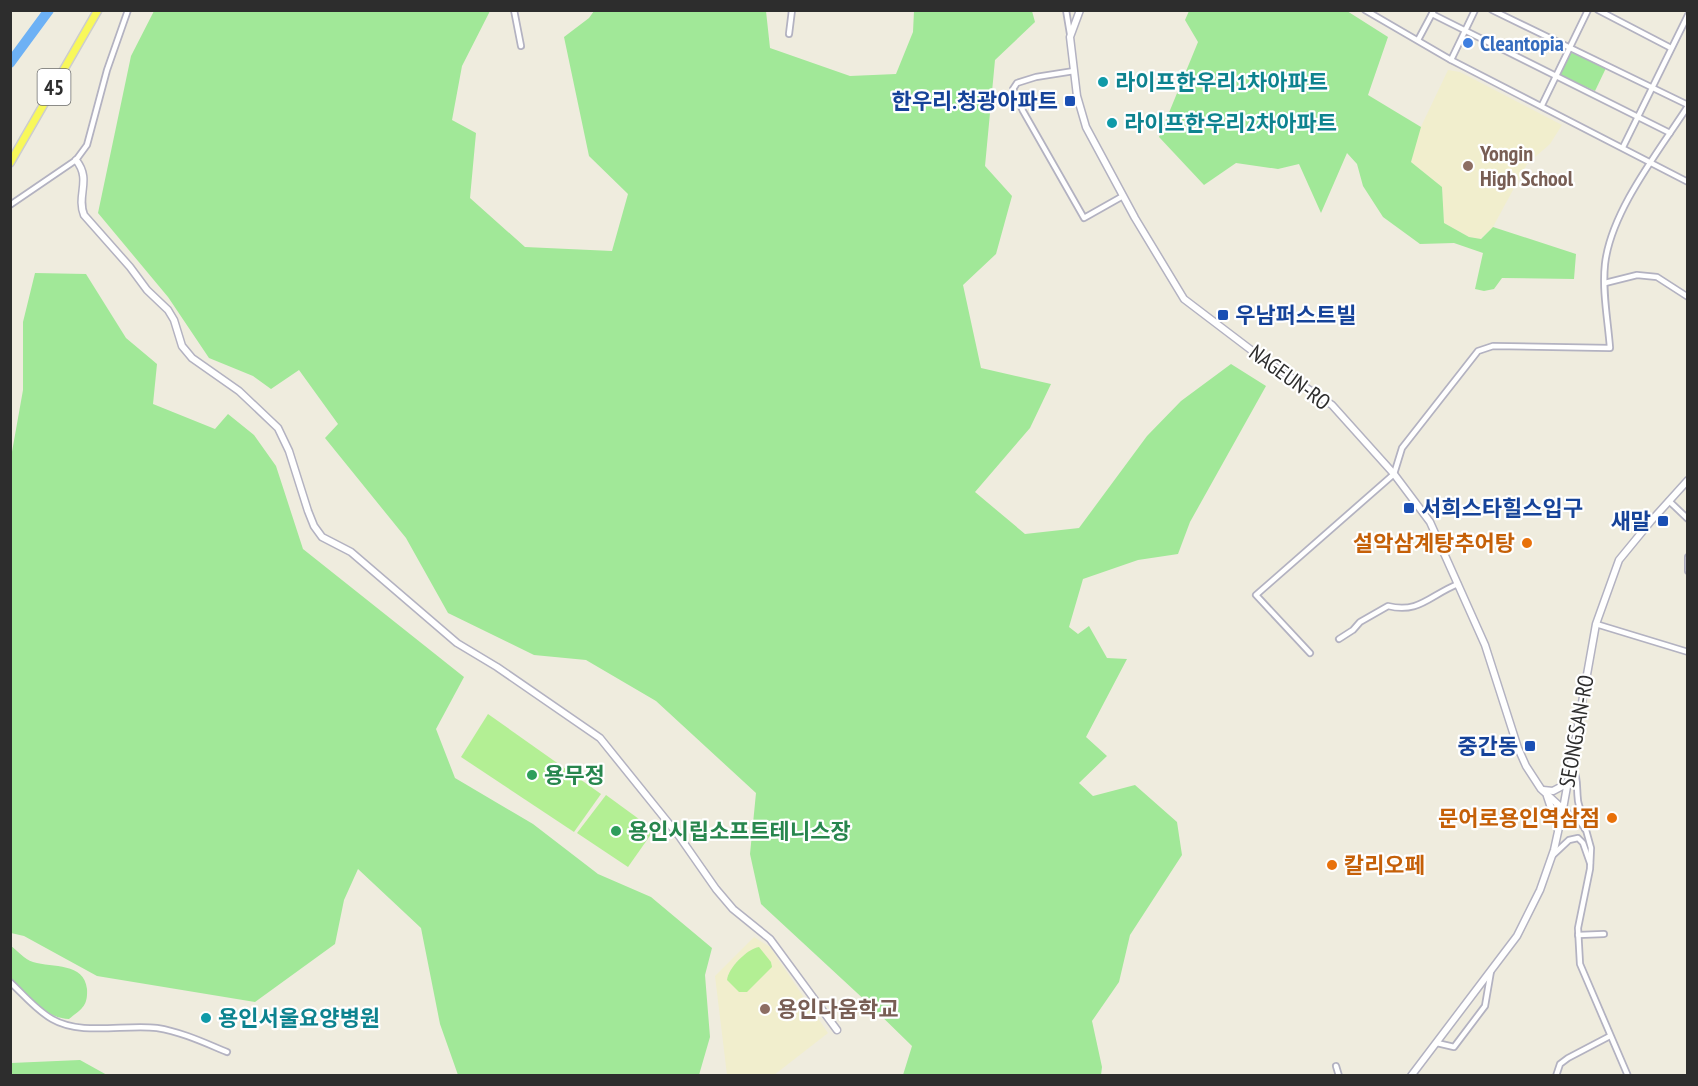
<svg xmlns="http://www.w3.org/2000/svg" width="1698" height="1086" viewBox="0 0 1698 1086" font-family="'PT Sans Narrow','Noto Sans KR',sans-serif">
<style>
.education{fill:#f1eecd}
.green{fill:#a1e898}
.pitch{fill:#b3ef94}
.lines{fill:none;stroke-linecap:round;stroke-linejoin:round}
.river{stroke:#6db1f5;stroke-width:10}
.street-casing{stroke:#b3b2c1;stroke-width:8}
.secondary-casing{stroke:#b3b2c1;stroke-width:9}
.primary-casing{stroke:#cdcdcd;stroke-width:10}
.street{stroke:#fff;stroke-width:4.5}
.secondary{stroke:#fff;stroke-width:6}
.primary{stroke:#f8f85a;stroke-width:7}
.shop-dot{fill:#3f7fe0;stroke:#fff;stroke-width:2}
.culture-dot{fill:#0f9aa8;stroke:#fff;stroke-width:2}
.transit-dot{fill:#1a4fb4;stroke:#fff;stroke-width:2}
.education-dot{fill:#8d6e63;stroke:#fff;stroke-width:2}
.food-dot{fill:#e8710a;stroke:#fff;stroke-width:2}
.leisure-dot{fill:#2e9e5b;stroke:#fff;stroke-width:2}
.labels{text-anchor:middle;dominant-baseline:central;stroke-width:4.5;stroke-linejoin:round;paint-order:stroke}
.shield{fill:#fff;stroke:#6c6c6c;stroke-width:1.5}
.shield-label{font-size:21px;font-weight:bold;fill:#2d2d2d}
.shop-label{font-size:22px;font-weight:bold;fill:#366cbe;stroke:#fff;text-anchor:start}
.culture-label{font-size:22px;font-weight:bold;fill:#0d838f;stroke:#fff;text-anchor:start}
.transit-label{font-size:22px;font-weight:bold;fill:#164399;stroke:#fff;text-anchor:end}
.education-label{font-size:22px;font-weight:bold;fill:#785e54;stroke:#fff;text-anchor:start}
.street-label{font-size:22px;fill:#2d2d2d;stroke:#fff}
.food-label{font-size:22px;font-weight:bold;fill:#c56008;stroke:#fff;text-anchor:end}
.leisure-label{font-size:22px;font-weight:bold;fill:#27864d;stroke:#fff;text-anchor:start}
</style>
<rect width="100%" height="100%" fill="#efecde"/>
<g class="education">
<polygon points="1448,70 1460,72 1562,125 1550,144 1527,164 1493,227 1480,239 1469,237 1444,223 1442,187 1411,162 1418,133"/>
<polygon points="754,937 770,947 828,1033 774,1075 727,1075 715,976"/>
</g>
<g class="green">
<polygon points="154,11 490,11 462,66 452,120 476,133 470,198 525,247 612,251 628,194 589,156 564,37 589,18 594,11 766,11 770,48 850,76 896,74 913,32 914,11 1032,11 1035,22 995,60 985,166 1012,196 996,254 963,285 981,368 1051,384 1030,428 975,492 1025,534 1079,528 1147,436 1181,401 1231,364 1266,386 1190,522 1178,554 1138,560 1083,579 1069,627 1078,634 1089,626 1107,658 1127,659 1086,737 1107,756 1079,783 1093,796 1135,785 1177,822 1182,855 1130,935 1119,982 1092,1021 1102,1067 1101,1075 903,1075 912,1046 869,1004 761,904 750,854 756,793 656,701 586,660 534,655 448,613 406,538 325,438 338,424 299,370 271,389 253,376 209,358 168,297 98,213 131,56"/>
<polygon points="1189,11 1347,11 1388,37 1368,95 1421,127 1411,162 1442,187 1444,223 1469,237 1481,239 1493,227 1576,254 1574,279 1502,278 1494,289 1484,291 1475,289 1483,253 1454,243 1420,244 1383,217 1363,186 1357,164 1347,153 1321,213 1299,164 1278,169 1236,163 1204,185 1159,137 1198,42 1185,20"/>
<polygon points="1570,52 1606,68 1595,91 1559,75"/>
<polygon points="35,273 86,274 126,338 157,364 153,404 215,429 228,414 254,435 276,466 303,549 464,677 436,729 455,778 533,824 598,874 651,897 712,948 705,975 710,1037 699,1075 458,1075 440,1024 421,928 358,869 344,900 335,944 255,1002 97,976 24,936 11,933 10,463 23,390 23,322"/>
<path d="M11,946c7,5 13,13 22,16 20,6 51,0 54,27 1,18 -6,20 -18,30 -25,-1 -42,-24 -58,-41z"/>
<polygon points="80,1060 107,1075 11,1075 11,1063"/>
</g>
<g class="pitch">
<polygon points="488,714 601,794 574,832 461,757"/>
<polygon points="606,795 654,830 628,867 577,833"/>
<path d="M759,947l12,15 1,5 -25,25h-8l-12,-12c1,-12 20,-31 32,-33z"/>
</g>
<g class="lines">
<polyline class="river" points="10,63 49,10"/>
<defs>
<g id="street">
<polyline points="514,10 521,46"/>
<polyline points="1066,10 1070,34"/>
<polyline points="1365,10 1451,60 1688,182"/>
<polyline points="1492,10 1688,105"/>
<polyline points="1598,10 1671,48"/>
<polyline points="1432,14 1670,133"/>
<polyline points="789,34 792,10"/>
<polyline points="1418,40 1434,10"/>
<polyline points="1451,60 1475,10"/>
<polyline points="1074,71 1036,77 1017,83 1013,89 1023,111 1084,218 1123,196"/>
<polyline points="1542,105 1588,10"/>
<polyline points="1623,147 1688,15"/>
<polyline points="10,205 76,160 87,145 107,70 128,10"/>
<polyline points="1605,283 1637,275 1657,277 1688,297"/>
<polyline points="1669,501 1688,519"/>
<polyline points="1688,557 1688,571"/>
<polyline points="1596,624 1688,652"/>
<path d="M1339,639l14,-9 7,-8 28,-16c31,8 42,-11 70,-22"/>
<path d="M1310,653l-54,-58 138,-121 8,-26 76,-97 15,-5 117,2c-2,-27 -8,-57 -5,-84 6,-53 54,-113 83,-158"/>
<path d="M1571,763c8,18 5,20 7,38 2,10 7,18 7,28"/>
<polyline points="1563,809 1580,822 1586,830 1591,848 1590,869 1578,928 1580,964 1628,1076"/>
<polyline points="1553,855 1569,840 1578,838 1583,843 1590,863"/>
<polyline points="1578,935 1604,934"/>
<path d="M10,982c14,13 26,28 42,37 29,17 73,5 105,9 25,4 48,15 70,24"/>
<polyline points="1437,1043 1454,1047 1485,1006 1491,971"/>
<polyline points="1336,1066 1339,1076"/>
<polyline points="1556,1076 1560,1064 1568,1058 1610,1036"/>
</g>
<g id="secondary">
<polyline points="1080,10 1070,37 1077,96 1086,127 1135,218 1184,299 1259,356 1332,405 1394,474 1430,522 1485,645 1518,748 1526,766 1541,789 1563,809"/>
<path d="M76,160c16,20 0,35 8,55l46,52 17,23 21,20 6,10 8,26 10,12 47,33 39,37 11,23 19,60 6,15 8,11 29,15 106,91 40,24 103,71 79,98 37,53 17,20 37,30 67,91"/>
<polyline points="1543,790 1553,791 1568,783"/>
<polyline points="1547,796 1558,829"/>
<polyline points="1411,1076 1517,936 1540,890 1554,850 1563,809 1596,624 1619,560 1651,521 1688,480"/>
</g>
<polyline id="primary" points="10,163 98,10"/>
</defs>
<use href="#street" class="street-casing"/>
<use href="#secondary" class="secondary-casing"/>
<use href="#primary" class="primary-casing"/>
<use href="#street" class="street"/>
<use href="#secondary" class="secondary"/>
<use href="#primary" class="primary"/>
</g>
<circle class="shop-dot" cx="1468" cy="43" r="6"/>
<g class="culture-dot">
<circle cx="1103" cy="82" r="6"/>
<circle cx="1112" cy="123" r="6"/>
<circle cx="206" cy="1018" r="6"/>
</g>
<g class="transit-dot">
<rect x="1064" y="95" width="12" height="12" rx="3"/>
<rect x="1217" y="309" width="12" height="12" rx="3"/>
<rect x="1403" y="502" width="12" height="12" rx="3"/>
<rect x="1657" y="515" width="12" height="12" rx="3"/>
<rect x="1524" y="740" width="12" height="12" rx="3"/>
</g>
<g class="education-dot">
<circle cx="1468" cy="166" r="6"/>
<circle cx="765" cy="1009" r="6"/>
</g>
<g class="food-dot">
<circle cx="1527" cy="543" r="6"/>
<circle cx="1612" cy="818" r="6"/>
<circle cx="1332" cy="865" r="6"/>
</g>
<g class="leisure-dot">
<circle cx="532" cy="775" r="6"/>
<circle cx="616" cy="831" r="6"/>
</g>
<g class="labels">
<rect class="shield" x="37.5" y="69" width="33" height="36" rx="4.5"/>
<g class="shield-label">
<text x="54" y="87">45</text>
</g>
<g class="shop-label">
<text x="1480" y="43">Cleantopia</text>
</g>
<g class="culture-label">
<text x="1115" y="82">라이프한우리1차아파트</text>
<text x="1124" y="123">라이프한우리2차아파트</text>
<text x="218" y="1018">용인서울요양병원</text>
</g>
<g class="transit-label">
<text x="1058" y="101">한우리.청광아파트</text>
<text x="1235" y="315" text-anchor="start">우남퍼스트빌</text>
<text x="1421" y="508" text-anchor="start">서희스타힐스입구</text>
<text x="1651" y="521">새말</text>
<text x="1518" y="746">중간동</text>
</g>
<g class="education-label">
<text x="1480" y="153">Yongin<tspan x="1480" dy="25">High School</tspan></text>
<text x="777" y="1009">용인다움학교</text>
</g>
<g class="street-label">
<text transform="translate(1290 377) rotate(36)">NAGEUN-RO</text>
<text transform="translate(1576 731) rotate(-80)">SEONGSAN-RO</text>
</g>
<g class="food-label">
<text x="1515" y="543">설악삼계탕추어탕</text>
<text x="1600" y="818">문어로용인역삼점</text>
<text x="1344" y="865" text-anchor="start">칼리오페</text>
</g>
<g class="leisure-label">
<text x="544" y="775">용무정</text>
<text x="628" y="831">용인시립소프트테니스장</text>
</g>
</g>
<rect width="1698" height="1086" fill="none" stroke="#2d2d2d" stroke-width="24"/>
</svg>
